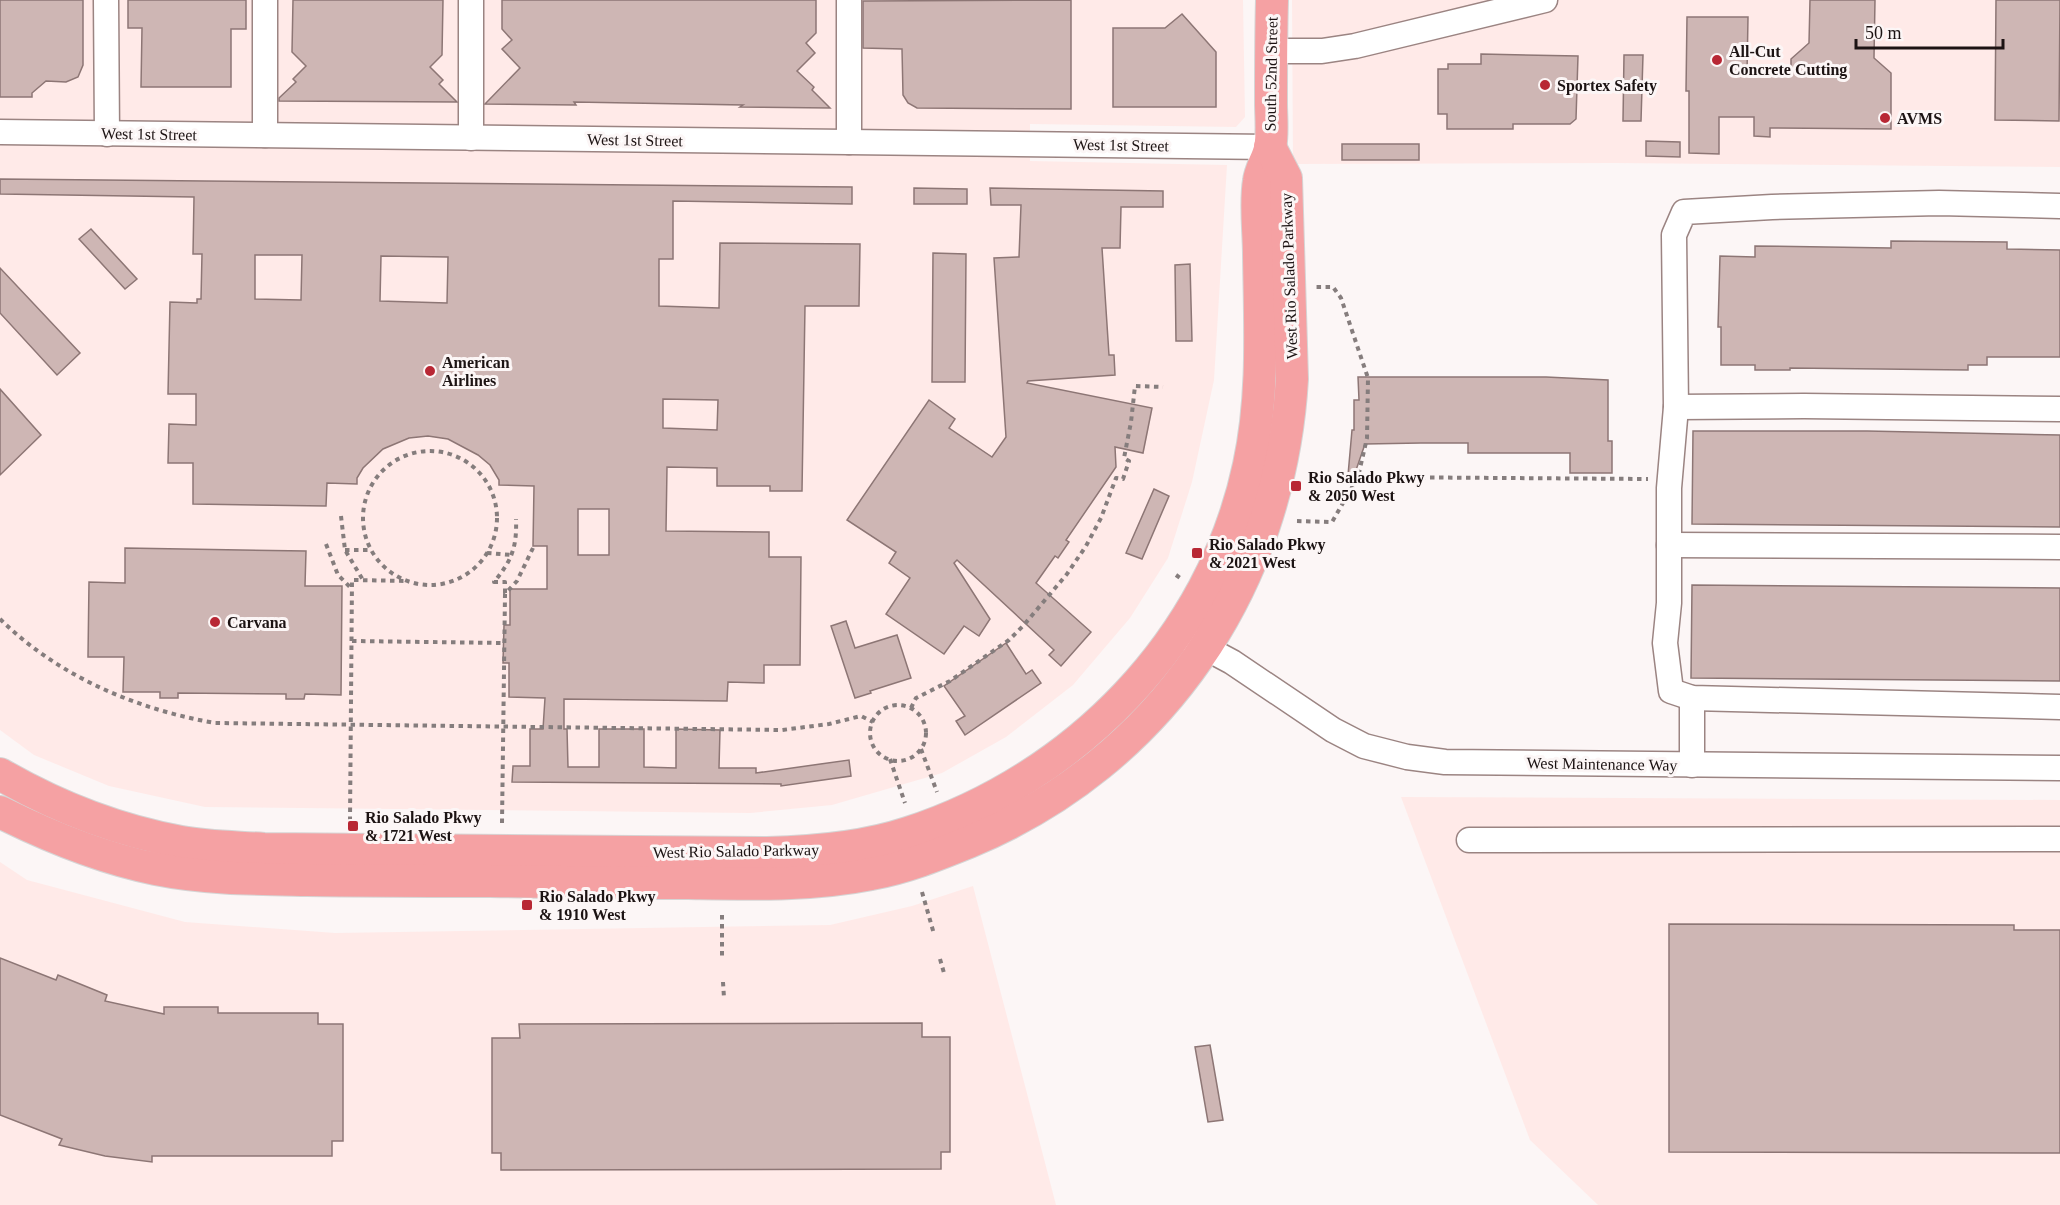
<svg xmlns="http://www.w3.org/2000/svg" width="2060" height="1205" viewBox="0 0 2060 1205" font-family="'Times New Roman',serif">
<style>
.built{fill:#ffeae8}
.building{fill:#ceb6b4;stroke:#8d7675;stroke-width:1.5;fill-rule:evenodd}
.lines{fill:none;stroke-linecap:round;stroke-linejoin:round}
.minor-casing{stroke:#9b8482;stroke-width:27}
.major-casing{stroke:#d6d5d5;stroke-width:34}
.path{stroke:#857d7d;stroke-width:4;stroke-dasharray:4.5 4.5;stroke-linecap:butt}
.minor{stroke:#fff;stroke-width:24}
.major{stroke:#f5a1a3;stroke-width:32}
.poi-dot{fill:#b82734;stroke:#fcf6f6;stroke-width:2}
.labels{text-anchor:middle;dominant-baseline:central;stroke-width:6;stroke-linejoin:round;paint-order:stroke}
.poi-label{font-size:16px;font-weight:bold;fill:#1c1313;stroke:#fcf6f6;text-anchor:start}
.street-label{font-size:16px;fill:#1c1313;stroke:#fcf6f6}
</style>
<rect width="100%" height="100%" fill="#fcf6f6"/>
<g class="built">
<polygon points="0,0 1243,0 1245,117 1236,127 1030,124 1030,161 1227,165 1214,380 1192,482 1168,558 1130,618 1073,685 1006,737 942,773 832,805 750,813 205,807 109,786 34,755 0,730"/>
<polygon points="1292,0 2060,0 2060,167 1615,163 1293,164"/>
<polygon points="1401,797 2060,800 2060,1205 1598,1205 1530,1140"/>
<polygon points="0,862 27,880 185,922 335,933 830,925 912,906 973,886 1056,1205 0,1205"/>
</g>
<g class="building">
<polygon points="0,0 83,0 83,65 78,77 66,82 46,81 32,93 32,97 0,97"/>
<polygon points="128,0 246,0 246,29 231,29 231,87 141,87 142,28 128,28"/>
<polygon points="293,0 443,0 442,55 430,67 443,80 439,84 457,102 279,101 279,98 296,82 293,79 306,66 292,52"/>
<polygon points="502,0 816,0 816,33 806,43 815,53 797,71 814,87 812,90 830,108 740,107 743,105 574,102 576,105 485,104 520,68 502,49 512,40 502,29"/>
<polygon points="1071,0 1071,109 917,108 908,103 903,95 902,49 863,48 863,1"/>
<polygon points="1810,0 1875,0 1874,58 1891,73 1891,129 1770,128 1770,137 1754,136 1754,117 1719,117 1719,154 1689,153 1689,91 1686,91 1687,17 1748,17 1747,74 1791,74 1791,59 1809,43"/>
<polygon points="1996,0 2060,0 2059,121 1995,120"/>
<polygon points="1182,14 1216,52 1216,107 1113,107 1113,28 1165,28"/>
<polygon points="1481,54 1578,56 1576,119 1570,124 1513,124 1513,129 1447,129 1447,114 1438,114 1438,69 1448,69 1448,64 1481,64"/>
<polygon points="1624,55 1643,55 1641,121 1623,121"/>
<polygon points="1646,141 1680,142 1680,157 1646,156"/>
<rect x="1342" y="144" width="77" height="16"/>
<path d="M0,179l852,8v17l-179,-3v58h-14v47l60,2 1,-65 140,1 -1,62h-54l-3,185h-32v-5h-53v-18l-50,-1 -1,64 103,1v25h32l-1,108h-36v18l-36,-1 -1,19 -163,-2v30h3l1,38h31v-38h45v38l32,1v-39l44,1 -1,38h37v5l93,-13 2,16 -70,10v-2l-269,-2 1,-16h17v-37h13l2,-31 -36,-1v-34h-6l1,-38h6v-36h37v-43h-14l1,-60 -35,-1v-5l-9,-15 -12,-10 -30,-16 -20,-3 -19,2 -26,11 -20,19 -6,10v6l-30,-1 -1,23 -133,-2v-41h-25l1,-39 27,1v-31h-28l2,-92 27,1v-4h4l1,-45h-9l1,-57 -194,-3zM255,255h47l-1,45 -46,-1zM381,256l67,1 -1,46 -67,-2zM663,399l55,1 -1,30 -54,-2zM578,509h31v46h-31z"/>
<polygon points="914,188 967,189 967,204 914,204"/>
<polygon points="990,188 1163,191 1163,207 1121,207 1120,248 1102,248 1109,355 1114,355 1115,375 1028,381 1027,383 1152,408 1143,453 1115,447 1116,467 1066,540 1069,542 1058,558 1055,556 1036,583 1091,632 1061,666 1049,655 1054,650 957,560 954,563 990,619 979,636 964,626 944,654 886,614 910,578 889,563 896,552 847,520 929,400 955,419 949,428 992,457 1006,437 994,258 1019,257 1021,205 991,205"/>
<polygon points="91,229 137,279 125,289 79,239"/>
<polygon points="1891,241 2007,242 2007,249 2060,250 2060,357 1987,357 1987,365 1968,365 1968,370 1790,368 1790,370 1755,370 1755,365 1721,365 1721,327 1718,327 1720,256 1755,257 1755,246 1891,248"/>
<polygon points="933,253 966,254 965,382 932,382"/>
<polygon points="1190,264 1192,341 1176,341 1175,265"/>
<polygon points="0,268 80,353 57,375 0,313"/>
<polygon points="1358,377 1546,377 1608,380 1608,441 1612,441 1612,473 1570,473 1570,453 1468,453 1468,443 1421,443 1365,444 1354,476 1348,475 1352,430 1354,430 1354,400 1359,400"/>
<polygon points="0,389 41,435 0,475"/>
<polygon points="1693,431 1867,431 2060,435 2060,527 1692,524"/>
<polygon points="1154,489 1169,496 1142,559 1126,553"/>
<polygon points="125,548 306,551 305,586 342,586 341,695 305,694 304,699 286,699 286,694 178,693 178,698 160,698 160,692 123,692 124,657 88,657 89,582 125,583"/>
<polygon points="1692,585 2060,588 2060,681 1691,678"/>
<polygon points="846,621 855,648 897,635 911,678 870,691 871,693 855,698 831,626"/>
<polygon points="1006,643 1026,674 1032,670 1041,683 965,735 956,721 965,716 944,686"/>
<polygon points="1669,924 2014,925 2014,930 2060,930 2060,1153 1669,1152"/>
<polygon points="0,958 56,980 58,975 107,995 105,1001 164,1014 164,1007 218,1007 218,1013 318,1013 318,1024 343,1024 343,1141 332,1141 332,1156 152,1156 152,1162 105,1156 59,1145 62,1139 0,1115"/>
<polygon points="922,1023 922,1037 950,1037 950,1152 941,1152 941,1169 501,1170 501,1153 492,1153 492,1038 520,1038 519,1024"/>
<polygon points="1210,1045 1223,1120 1208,1122 1195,1047"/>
</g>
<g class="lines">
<defs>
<g id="minor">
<polyline points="106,0 107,134"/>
<polyline points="1271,51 1322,51 1355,46 1545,0"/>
<polyline points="0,132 1270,147"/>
<polyline points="265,135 265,0"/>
<polyline points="471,138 471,0"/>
<polyline points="849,142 849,0"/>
<polyline points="2060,206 1939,203 1772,207 1684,212 1674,235 1676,407 1669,488 1669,603 1665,643 1671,691 1692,698 2060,707"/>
<polyline points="1676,407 1804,406 2060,409"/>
<polyline points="1669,545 2060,547"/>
<polyline points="1189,639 1232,662 1333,730 1364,746 1407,757 1445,762 2060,768"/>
<polyline points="1692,698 1692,765"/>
<polyline points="1469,840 2060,839"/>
</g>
<g id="major">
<path d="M0,774c57,33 116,56 181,68 27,5 55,5 83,7l503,4c47,-1 96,-5 141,-20 167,-54 304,-193 341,-368 15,-69 11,-139 10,-210 0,-23 -4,-52 0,-74 1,-11 9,-22 11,-33 3,-14 1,-31 1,-45 0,-34 0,-69 1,-103"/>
<path d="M0,812c50,25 101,46 156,57 50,10 100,10 151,11 61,1 122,1 183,1 66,1 132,2 198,2 61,1 123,3 183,-9 34,-6 66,-19 98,-32 192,-80 311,-257 323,-463l-6,-201 -16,-31"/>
</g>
</defs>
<use href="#minor" class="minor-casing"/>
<use href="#major" class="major-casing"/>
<g class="path">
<circle cx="430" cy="518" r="67"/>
<polyline points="1358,477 1648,479"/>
<polyline points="341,516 345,550 363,580"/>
<polyline points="1297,521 1332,522 1358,477 1367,438 1368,378 1341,298 1333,287 1313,287"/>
<polyline points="326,544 338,575 352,589"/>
<polyline points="345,550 371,550"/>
<polyline points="487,553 512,555"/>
<polyline points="1176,575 1183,580"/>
<path d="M505,593v-11h-11c18,-22 23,-35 22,-63"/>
<path d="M0,619c58,57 135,90 215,104l567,7 47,-6 32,-8 12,6"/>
<polyline points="352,641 504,643"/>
<circle cx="898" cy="733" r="28"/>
<polyline points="911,708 916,698 950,681 1009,640 1023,626 1067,574 1086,546 1101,518 1116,478 1123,479 1129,461 1124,458 1131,422 1135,386 1163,387"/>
<polyline points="921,749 937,792"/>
<polyline points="890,759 905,803"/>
<polyline points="350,821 352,580 406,581"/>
<polyline points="502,823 505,594 517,581 533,548"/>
<polyline points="922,892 934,934"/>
<polyline points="722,915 722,959"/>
<polyline points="940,959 944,973"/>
<polyline points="723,982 724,998"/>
</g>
<use href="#minor" class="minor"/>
<use href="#major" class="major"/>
</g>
<g class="poi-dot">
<circle cx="1717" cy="60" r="6"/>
<circle cx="1545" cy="85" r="6"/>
<circle cx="1885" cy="118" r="6"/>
<circle cx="430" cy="371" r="6"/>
<rect x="1290" y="480" width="12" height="12" rx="3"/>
<rect x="1191" y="547" width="12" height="12" rx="3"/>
<circle cx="215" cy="622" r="6"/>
<rect x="347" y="820" width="12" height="12" rx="3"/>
<rect x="521" y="899" width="12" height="12" rx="3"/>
</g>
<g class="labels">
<g class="poi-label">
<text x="1729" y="51">All-Cut<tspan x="1729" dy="18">Concrete Cutting</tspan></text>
<text x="1557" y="85">Sportex Safety</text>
<text x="1897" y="118">AVMS</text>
<text x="442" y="362">American<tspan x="442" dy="18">Airlines</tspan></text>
<text x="1308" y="477">Rio Salado Pkwy<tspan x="1308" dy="18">&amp; 2050 West</tspan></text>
<text x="1209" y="544">Rio Salado Pkwy<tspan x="1209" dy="18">&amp; 2021 West</tspan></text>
<text x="227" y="622">Carvana</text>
<text x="365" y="817">Rio Salado Pkwy<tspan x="365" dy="18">&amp; 1721 West</tspan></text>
<text x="539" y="896">Rio Salado Pkwy<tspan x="539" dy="18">&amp; 1910 West</tspan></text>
</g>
<g class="street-label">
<text transform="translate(1271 74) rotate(-89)">South 52nd Street</text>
<text transform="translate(149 134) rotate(1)">West 1st Street</text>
<text transform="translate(635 140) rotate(1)">West 1st Street</text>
<text transform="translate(1121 145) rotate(1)">West 1st Street</text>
<text transform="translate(1289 276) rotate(-92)">West Rio Salado Parkway</text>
<text transform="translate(1602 764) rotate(1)">West Maintenance Way</text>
<text transform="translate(736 851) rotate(-1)">West Rio Salado Parkway</text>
</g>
</g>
<path d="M1856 39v9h147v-9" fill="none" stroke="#1c1313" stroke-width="3"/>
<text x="1865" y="39" font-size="18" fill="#1c1313" stroke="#fcf6f6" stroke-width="4.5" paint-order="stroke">50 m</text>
</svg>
